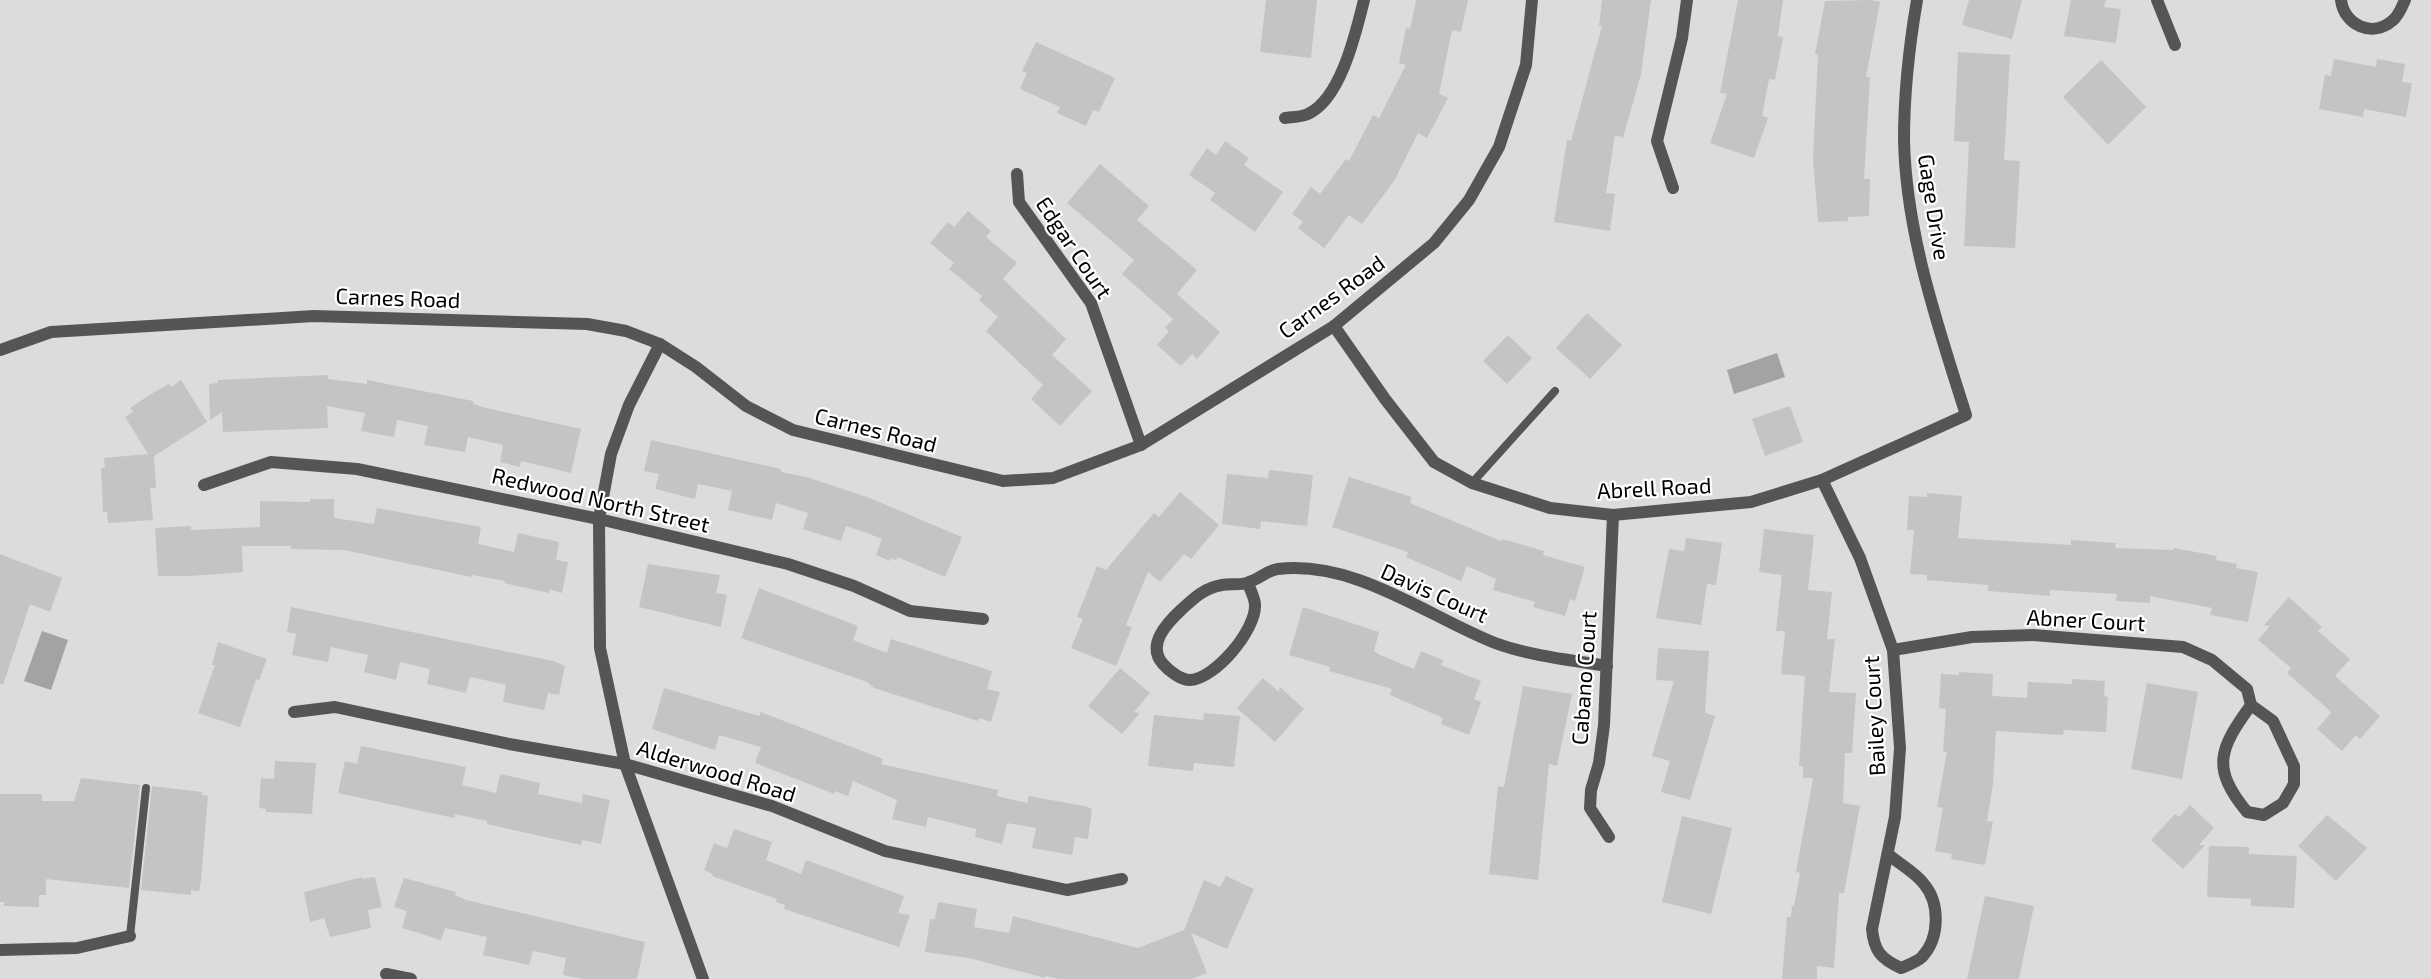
<svg xmlns="http://www.w3.org/2000/svg" width="2431" height="979" viewBox="0 0 2431 979" font-family="'Exo 2',sans-serif">
<style>
.green{fill:#dcdcdc}
.water{fill:#a3a3a3}
.building{fill:#c4c4c4}
.lines{fill:none;stroke-linecap:round;stroke-linejoin:round}
.service{stroke:#555;stroke-width:8}
.minor{stroke:#555;stroke-width:12}
.tertiary{stroke:#555;stroke-width:12}
.labels{text-anchor:middle;dominant-baseline:central;stroke-width:4.5;stroke-linejoin:round;paint-order:stroke}
.street-label{font-size:22px;fill:#000;stroke:#fff}
</style>
<rect width="100%" height="100%" fill="#fff"/>
<rect class="green" x="0" y="0" width="2431" height="979"/>
<g class="water">
<polygon points="1777,353 1785,377 1734,394 1727,370"/>
<polygon points="42,631 68,640 51,690 24,681"/>
</g>
<g class="building">
<polygon points="1266,0 1317,0 1311,58 1260,52"/>
<polygon points="1416,0 1468,0 1461,32 1452,30 1439,94 1448,98 1427,138 1418,133 1394,181 1362,224 1349,215 1324,248 1298,228 1303,222 1292,214 1311,187 1320,194 1346,159 1349,161 1373,115 1379,118 1406,65 1399,63 1406,28 1410,29"/>
<polygon points="1602,0 1651,0 1641,74 1623,138 1615,135 1606,193 1615,194 1610,231 1554,222 1567,140 1571,141 1602,26 1599,26"/>
<polygon points="1738,0 1783,0 1778,36 1783,37 1775,80 1769,79 1762,116 1768,118 1754,158 1710,143 1727,94 1720,93"/>
<polygon points="1870,0 1880,2 1866,77 1870,77 1864,179 1870,179 1869,216 1848,217 1848,221 1818,222 1813,159 1818,55 1815,54 1825,1"/>
<polygon points="1969,0 2022,0 2012,39 1962,25"/>
<polygon points="2071,0 2106,0 2104,7 2121,9 2116,43 2064,36"/>
<polygon points="1036,42 1115,78 1099,112 1093,110 1086,126 1057,113 1060,107 1020,89 1027,73 1022,71"/>
<polygon points="1958,52 2010,55 2004,160 2020,161 2015,248 1964,246 1969,142 1954,141"/>
<polygon points="2334,59 2376,67 2377,59 2405,64 2402,82 2412,83 2406,117 2364,109 2363,117 2319,109 2325,75 2331,76"/>
<polygon points="2101,60 2146,107 2108,145 2063,97"/>
<polygon points="1225,141 1249,158 1244,165 1283,192 1255,232 1210,200 1215,193 1189,175 1207,148 1216,155"/>
<polygon points="1100,164 1149,206 1137,220 1197,270 1177,294 1220,332 1197,359 1192,354 1181,366 1157,345 1169,331 1165,328 1173,319 1122,274 1134,260 1067,203"/>
<polygon points="968,211 991,231 986,237 1017,263 1003,279 1066,339 1052,355 1092,391 1060,426 1031,399 1043,385 986,331 998,317 979,300 982,296 949,269 954,263 930,243 948,222 954,227"/>
<polygon points="1587,313 1622,345 1590,379 1556,348"/>
<polygon points="1508,335 1532,358 1507,384 1483,361"/>
<polygon points="327,375 328,379 367,384 367,380 473,401 473,404 486,408 581,429 571,473 521,461 520,467 500,462 503,445 468,437 465,452 424,445 428,426 397,420 394,437 361,431 365,413 327,406 328,428 223,432 222,412 210,420 209,384 218,383 218,380"/>
<polygon points="181,380 207,422 154,456 156,488 150,488 153,520 108,523 107,512 103,512 101,468 105,468 104,458 148,454 125,417 133,412 130,408 151,394 169,384 171,387"/>
<polygon points="1790,406 1803,442 1765,456 1752,419"/>
<polygon points="651,440 781,469 781,472 806,477 867,497 962,537 945,577 897,557 896,560 891,558 890,561 876,555 882,539 867,533 846,526 841,541 803,529 808,513 776,503 772,520 728,510 732,491 698,484 695,499 655,489 659,474 644,471"/>
<polygon points="1269,470 1313,475 1307,526 1261,521 1260,529 1222,524 1227,474 1268,478"/>
<polygon points="1349,477 1412,497 1410,503 1501,541 1502,539 1544,551 1543,555 1585,567 1575,601 1570,599 1565,616 1533,607 1535,602 1493,590 1496,579 1467,566 1461,581 1406,557 1408,552 1332,527"/>
<polygon points="1180,492 1219,525 1191,559 1184,554 1160,582 1148,572 1126,625 1132,627 1116,666 1071,648 1083,619 1077,617 1097,566 1106,570 1154,513 1159,517"/>
<polygon points="1927,493 1962,496 1958,538 2071,545 2071,540 2116,543 2115,548 2174,550 2174,548 2217,556 2216,560 2237,564 2236,568 2258,572 2248,622 2210,615 2212,608 2150,596 2150,603 2116,601 2117,594 2050,590 2050,596 1988,591 1988,585 1927,580 1927,575 1910,574 1914,530 1907,530 1909,496 1927,497"/>
<polygon points="310,499 334,499 334,518 374,524 377,508 481,527 478,544 514,552 518,533 559,542 556,560 568,562 562,593 549,589 549,593 504,583 505,581 472,575 471,577 344,550 291,549 291,546 242,546 243,572 191,576 158,576 155,528 191,526 191,530 260,527 260,501 310,502"/>
<polygon points="1764,529 1814,535 1808,590 1832,592 1827,639 1835,639 1829,692 1856,693 1852,753 1845,753 1843,803 1860,806 1844,893 1839,893 1834,968 1817,966 1817,979 1782,979 1787,917 1791,917 1792,906 1794,906 1800,873 1796,872 1813,778 1803,778 1803,766 1799,766 1805,676 1781,674 1785,631 1776,631 1782,575 1759,572"/>
<polygon points="1686,538 1722,543 1716,585 1707,584 1701,625 1656,618 1669,549 1684,551"/>
<polygon points="0,554 62,578 50,612 30,604 3,685 0,684"/>
<polygon points="648,564 720,575 716,593 727,595 721,627 639,607"/>
<polygon points="759,588 858,626 853,640 887,653 891,639 992,671 987,689 1000,692 991,722 979,718 978,721 874,688 867,682 741,638"/>
<polygon points="2289,597 2322,627 2318,631 2350,659 2335,676 2380,716 2360,739 2356,735 2342,751 2317,729 2331,713 2328,709 2287,673 2291,668 2258,640 2270,626 2264,625"/>
<polygon points="291,607 553,661 565,666 559,695 548,693 544,710 503,702 506,685 489,681 470,677 466,693 427,684 430,669 400,662 396,680 364,672 368,655 331,647 328,662 292,655 296,634 287,632"/>
<polygon points="1303,607 1379,632 1374,651 1380,655 1414,669 1421,651 1443,660 1441,665 1481,681 1474,699 1481,702 1469,735 1441,724 1443,718 1390,695 1392,689 1329,671 1330,667 1289,655"/>
<polygon points="218,642 267,659 259,680 256,679 240,727 198,713 215,665 212,665"/>
<polygon points="1658,648 1709,651 1705,713 1715,716 1690,800 1661,792 1670,761 1652,756 1674,681 1656,680"/>
<polygon points="1120,668 1150,693 1134,712 1140,713 1122,734 1088,706"/>
<polygon points="1959,672 1993,674 1992,696 2027,698 2028,682 2072,684 2072,679 2105,681 2104,696 2108,697 2106,732 2064,730 2063,735 1996,731 1993,784 1987,821 1993,822 1985,865 1951,859 1952,854 1935,851 1943,808 1937,807 1947,752 1943,752 1946,709 1939,708 1941,674 1959,675"/>
<polygon points="1263,678 1279,692 1280,687 1304,709 1275,742 1237,708"/>
<polygon points="2147,683 2198,692 2182,779 2131,769"/>
<polygon points="1523,686 1572,694 1557,766 1549,764 1538,880 1489,874 1498,786 1504,787"/>
<polygon points="664,688 759,716 761,712 883,759 881,764 998,790 997,796 1027,803 1029,796 1084,806 1092,809 1088,839 1075,837 1072,855 1032,848 1036,828 1007,823 1002,844 975,837 976,829 928,817 926,827 892,819 897,800 853,781 848,796 835,791 834,794 755,763 761,747 719,735 715,750 652,729"/>
<polygon points="1204,713 1240,716 1234,767 1194,763 1193,771 1148,766 1154,715 1203,720"/>
<polygon points="361,746 466,767 462,785 496,793 500,774 540,783 538,794 582,803 583,794 610,800 601,844 582,840 581,845 487,824 487,821 455,814 454,818 338,793 345,761 357,764"/>
<polygon points="275,761 316,763 312,814 266,812 266,809 259,808 261,778 274,779"/>
<polygon points="81,778 140,785 129,888 46,879 46,895 39,895 39,907 4,906 4,902 0,902 0,794 42,794 42,801 74,801"/>
<polygon points="152,786 202,792 201,795 208,796 201,880 199,891 191,890 191,895 141,890"/>
<polygon points="2190,805 2214,828 2199,845 2205,845 2183,869 2151,840 2175,814 2179,817"/>
<polygon points="2327,815 2367,848 2336,881 2298,846"/>
<polygon points="1682,816 1732,828 1711,914 1662,902"/>
<polygon points="734,829 772,842 766,860 801,874 806,860 904,896 898,913 910,915 899,947 784,909 785,905 776,902 777,899 712,876 713,874 704,870 714,843 727,848"/>
<polygon points="2209,846 2249,847 2249,854 2297,856 2294,908 2251,906 2251,899 2207,897"/>
<polygon points="1226,876 1254,889 1227,949 1191,933 1207,973 1192,979 1060,979 1045,976 1045,978 969,958 925,952 930,919 935,919 938,902 977,909 974,927 1009,933 1013,916 1138,948 1184,930 1204,880 1220,887"/>
<polygon points="362,877 362,879 375,877 382,907 368,910 371,928 330,937 324,918 310,922 304,892"/>
<polygon points="404,878 456,892 455,895 466,900 645,942 637,979 583,979 563,975 566,958 533,951 529,965 483,955 487,937 445,928 441,940 402,928 407,911 394,907"/>
<polygon points="1985,896 2034,906 2019,979 1967,979"/>
</g>
<g class="lines">
<g class="service">
<polyline points="1472,483 1555,391"/>
<polyline points="130,936 146,788"/>
</g>
<g class="minor">
<polyline points="2157,0 2175,45"/>
<path d="M2341,0c3,25 31,38 51,21 6,-4 10,-14 13,-21"/>
<path d="M1285,118c7,-1 17,-1 23,-4 33,-15 48,-82 56,-114"/>
<polyline points="1017,174 1019,202 1091,303 1141,445"/>
<polyline points="1673,188 1657,141 1682,38 1687,0"/>
<path d="M1334,326l51,73 49,63 38,21 78,25 63,7 138,-13 71,-22 144,-65c-28,-89 -60,-181 -62,-275 0,-47 5,-93 13,-140"/>
<polyline points="660,344 629,405 611,454 599,519 600,648 625,764 703,979"/>
<path d="M1822,480l38,78 33,92 7,98 -5,69 -23,112c2,22 9,30 29,39 7,-3 16,-6 21,-11 18,-19 18,-54 2,-73 -9,-12 -25,-20 -36,-30"/>
<polyline points="204,485 271,462 357,469 599,519 788,564 854,586 910,611 983,619"/>
<path d="M1248,583c2,7 7,15 7,22 1,25 -40,74 -65,75 -9,0 -21,-9 -27,-16 -17,-19 4,-41 18,-54 13,-12 23,-22 41,-25 9,-2 19,1 27,-3 10,-3 19,-12 29,-13 77,-9 149,47 217,74 35,13 75,17 112,23"/>
<path d="M1893,650l79,-13 61,-2 150,12 29,13 35,29 4,16c-31,43 -41,62 -4,107l17,3 19,-12 11,-19v-18l-21,-45 -22,-16"/>
<polyline points="294,712 335,707 509,744 625,764 772,806 885,851 1067,890 1122,879"/>
<polyline points="1609,837 1590,808 1591,790 1599,763 1604,725 1613,515"/>
<polyline points="0,950 77,948 130,936"/>
<polyline points="386,974 411,979"/>
</g>
<polyline class="tertiary" points="0,350 51,332 314,316 587,324 626,331 660,344 696,367 746,406 793,430 1003,481 1053,478 1141,445 1334,326 1434,243 1469,200 1499,147 1526,65 1532,0"/>
</g>
<g class="labels">
<g class="street-label">
<text transform="translate(1935 207) rotate(81)">Gage Drive</text>
<text transform="translate(1075 247) rotate(56)">Edgar Court</text>
<text transform="translate(1331 296) rotate(-36)">Carnes Road</text>
<text transform="translate(398 297) rotate(2)">Carnes Road</text>
<text transform="translate(876 429) rotate(14)">Carnes Road</text>
<text transform="translate(1654 487) rotate(-3)">Abrell Road</text>
<text transform="translate(601 499) rotate(13)">Redwood North Street</text>
<text transform="translate(1435 592) rotate(24)">Davis Court</text>
<text transform="translate(2086 619) rotate(3)">Abner Court</text>
<text transform="translate(1583 678) rotate(-86)">Cabano Court</text>
<text transform="translate(1873 716) rotate(-93)">Bailey Court</text>
<text transform="translate(717 770) rotate(17)">Alderwood Road</text>
</g>
</g>
</svg>
